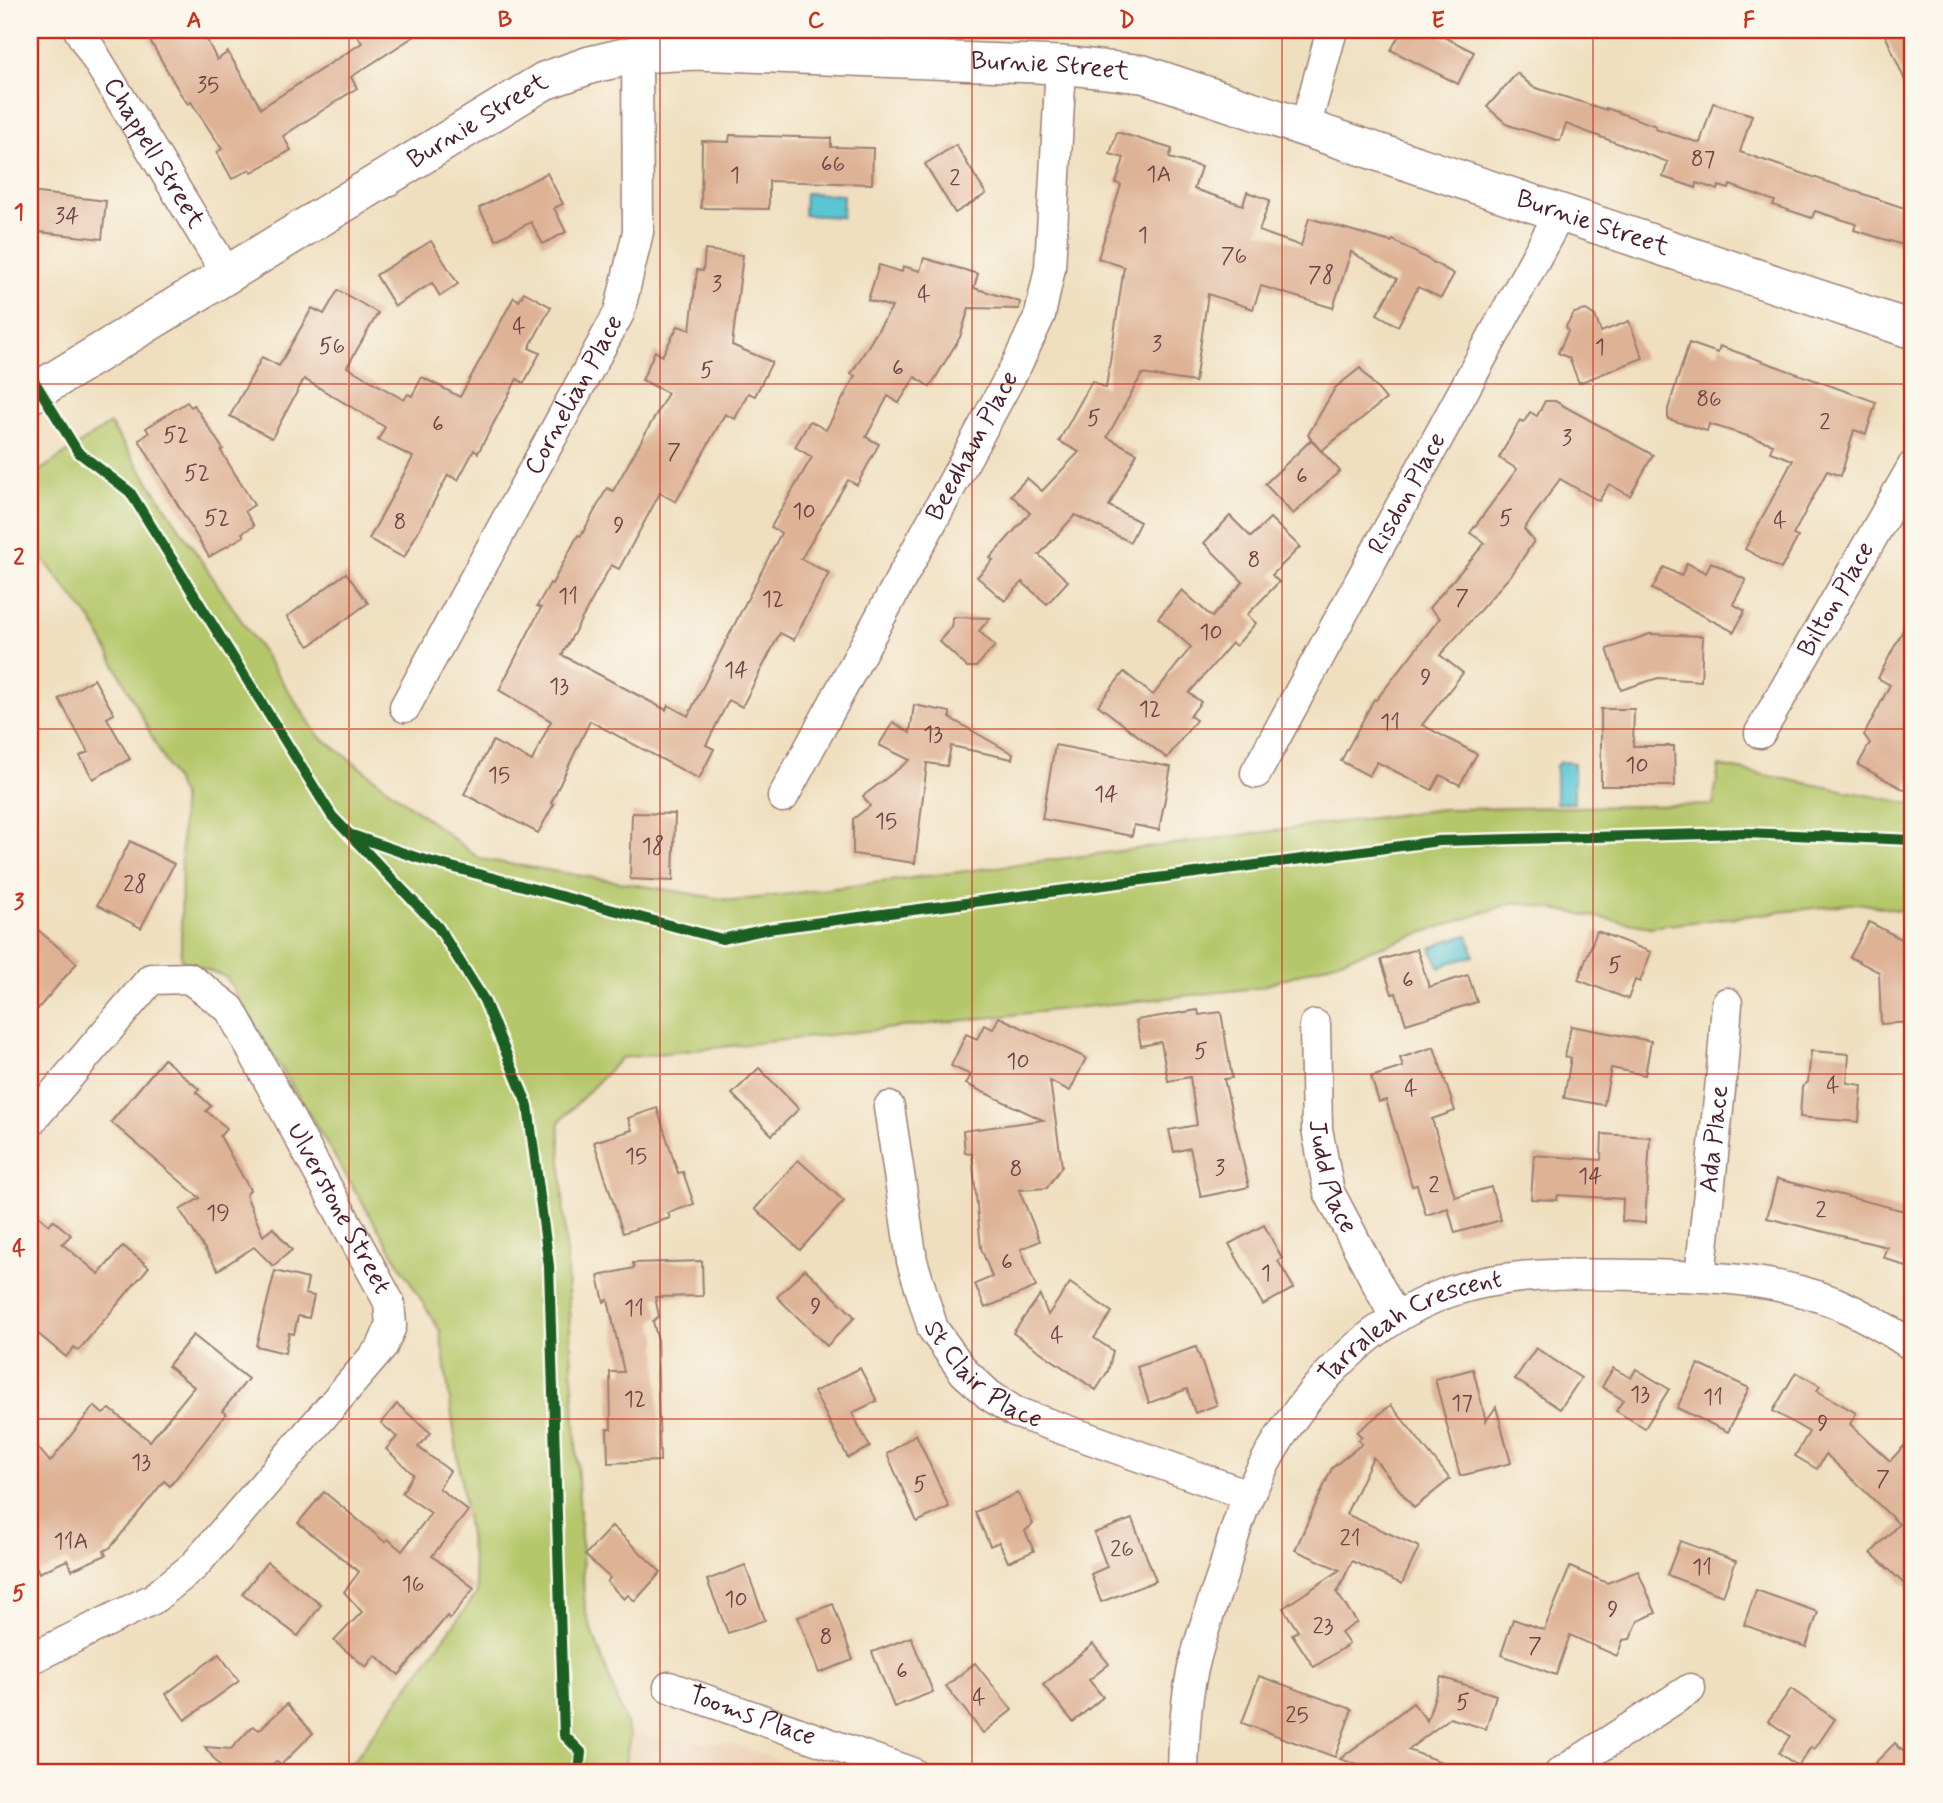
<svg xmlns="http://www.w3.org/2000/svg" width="1943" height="1803" viewBox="0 0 1943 1803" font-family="Mynerve,sans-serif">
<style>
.built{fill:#ecd2b8}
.green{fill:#b5c76a;stroke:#80734a;stroke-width:2}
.water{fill:#5ac6d4;stroke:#527280;stroke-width:2}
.building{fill:#deb295}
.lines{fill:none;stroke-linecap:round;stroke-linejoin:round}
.minor-casing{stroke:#9c7f75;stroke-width:33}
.tertiary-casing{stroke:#9c7f75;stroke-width:40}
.minor{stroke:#fff;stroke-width:30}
.tertiary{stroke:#fff;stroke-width:37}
.cycleway-casing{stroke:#fbf7ec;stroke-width:15}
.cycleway{stroke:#1b5e20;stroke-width:10}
.grid{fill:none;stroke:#c8321e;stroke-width:2;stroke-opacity:0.55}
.labels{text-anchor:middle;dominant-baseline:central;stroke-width:5;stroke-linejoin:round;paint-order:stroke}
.number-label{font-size:23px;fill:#6f4446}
.street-label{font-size:26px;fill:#4a1f2b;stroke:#fbf7ec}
.neatline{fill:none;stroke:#c8321e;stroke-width:2.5}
.grid-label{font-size:23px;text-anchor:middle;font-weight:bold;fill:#c8321e}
</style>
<rect width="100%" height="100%" fill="#fbf7ec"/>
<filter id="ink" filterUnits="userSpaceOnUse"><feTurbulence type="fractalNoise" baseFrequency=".0143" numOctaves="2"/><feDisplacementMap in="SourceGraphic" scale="14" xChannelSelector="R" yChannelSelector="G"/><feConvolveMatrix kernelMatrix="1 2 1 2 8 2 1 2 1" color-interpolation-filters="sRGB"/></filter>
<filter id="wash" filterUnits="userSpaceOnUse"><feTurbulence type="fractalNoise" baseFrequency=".00686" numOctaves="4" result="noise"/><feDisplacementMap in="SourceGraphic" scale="28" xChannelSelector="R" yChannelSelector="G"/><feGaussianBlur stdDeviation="1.57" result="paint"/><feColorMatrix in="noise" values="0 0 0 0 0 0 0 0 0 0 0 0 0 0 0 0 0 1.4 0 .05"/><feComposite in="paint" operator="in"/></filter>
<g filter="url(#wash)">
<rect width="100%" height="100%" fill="#efdfbf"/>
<polygon class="built" points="639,1733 651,1738 733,1744 814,1773 623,1773 630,1735"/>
<polygon class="green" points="110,424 318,735 480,859 735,901 1442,809 1713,805 1719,766 1913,804 1913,913 1858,903 1650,927 1515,902 1257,988 621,1058 559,1122 585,1611 630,1735 623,1773 334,1773 350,1765 477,1593 440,1331 226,977 181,960 182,795 93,622 30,543 30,477"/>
<g class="water">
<polygon points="805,193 843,195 842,217 804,215"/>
<polygon points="1560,762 1574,763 1574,803 1556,803 1556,766"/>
<polygon points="1468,935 1474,956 1449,963 1440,968 1431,948 1446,941"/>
</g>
<g id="blocks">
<g class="building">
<polygon points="144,30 202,30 217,60 228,52 261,108 362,43 354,30 424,30 351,77 357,88 283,136 291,150 252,172 250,169 232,179 217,152 222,149 191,102 188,104 180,93"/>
<polygon points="1402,30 1430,30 1474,52 1458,84 1391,50"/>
<polygon points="1883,30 1913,30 1913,99"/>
<polygon points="1517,73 1533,87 1606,110 1606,108 1656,126 1655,129 1700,143 1713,103 1752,115 1740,152 1913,211 1913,248 1854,230 1856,224 1815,211 1812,218 1773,205 1775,201 1730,185 1729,189 1719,186 1718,190 1697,183 1696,188 1663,177 1668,162 1566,124 1560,141 1508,125 1487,107"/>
<polygon points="1117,132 1172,149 1169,158 1201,167 1194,189 1243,205 1247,192 1270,200 1259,231 1301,246 1309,218 1391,242 1393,240 1454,274 1441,298 1418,287 1398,326 1377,314 1397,279 1351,252 1333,308 1261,286 1253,309 1208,294 1195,382 1142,374 1107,437 1137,453 1109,506 1140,522 1130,542 1075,515 1039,555 1068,581 1047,604 1022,582 1005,601 977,577 993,560 990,558 1030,513 1011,495 1027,478 1042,491 1079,452 1059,441 1092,381 1106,388 1124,267 1098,258 1121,185 1116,183 1124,158 1110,154"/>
<polygon points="730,135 831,138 831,147 873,148 872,184 769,181 769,209 701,208 702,141 729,142"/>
<polygon points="956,145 986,194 955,213 925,164"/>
<polygon points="547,173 563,204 554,208 566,232 543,244 531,222 496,240 479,208"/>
<polygon points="30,192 106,201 102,239 30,231"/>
<polygon points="431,241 458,284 440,296 432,283 395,306 376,275"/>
<polygon points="705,250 743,255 732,345 772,362 755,396 748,393 735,419 725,414 676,502 660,493 619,569 611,565 562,655 666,710 668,705 688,716 781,533 771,527 812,457 795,447 810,421 826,430 855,376 851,374 892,307 868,300 879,265 902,272 903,266 920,271 924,258 978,274 974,288 1020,302 1019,309 969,308 960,337 930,387 915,377 899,403 888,396 866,437 879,444 857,485 848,480 801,559 829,573 794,640 780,633 742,707 729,700 706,745 714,749 699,779 590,721 551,803 554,804 538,833 464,794 493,741 532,761 551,721 499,690 541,608 537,606 550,583 552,584 578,535 581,536 607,488 613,491 668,393 642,380 655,351 662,356 678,326 690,330 697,270 703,271"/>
<polygon points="338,290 378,313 347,367 404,400 408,394 412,396 422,377 460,397 514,297 519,301 524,292 551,307 529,348 540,353 524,383 517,379 478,453 474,450 458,480 448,475 404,558 369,539 413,457 378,440 385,427 304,379 272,438 230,416 262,357 279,366 312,308 324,314"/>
<polygon points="1586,310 1595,316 1601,332 1629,321 1643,358 1579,383 1569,358 1558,353 1568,331 1566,326 1574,313"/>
<polygon points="1689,343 1718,353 1720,346 1876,402 1866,434 1854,430 1841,476 1827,471 1793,535 1798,537 1781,569 1745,549 1793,460 1770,452 1773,444 1709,424 1707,431 1668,419 1668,409"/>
<polygon points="1360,368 1386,399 1321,451 1308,435 1335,388"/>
<polygon points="1545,401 1555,401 1653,455 1630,496 1609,484 1599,501 1560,479 1524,529 1534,541 1513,573 1440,655 1463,673 1422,725 1477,754 1460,785 1440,775 1432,790 1377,762 1369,776 1341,761 1374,699 1376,700 1440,618 1429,608 1485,543 1470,533 1517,469 1499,458 1520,420 1524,422 1530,412 1537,416"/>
<polygon points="187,402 191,407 194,405 223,449 221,451 254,505 245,511 254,526 242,533 244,536 209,557 139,440 149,433 146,428"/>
<polygon points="1311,440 1340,471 1293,514 1265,484"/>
<polygon points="1230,516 1251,537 1270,518 1300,547 1272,575 1279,582 1247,615 1256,623 1236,646 1232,643 1189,693 1201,702 1190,716 1196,720 1167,758 1098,705 1124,672 1153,695 1191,647 1158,618 1182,590 1212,617 1243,582 1204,543"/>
<polygon points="1711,562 1746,580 1733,604 1745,611 1734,632 1652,589 1664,567 1681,576 1687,563 1706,573"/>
<polygon points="346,573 368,603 309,646 287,617"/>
<polygon points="1913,611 1913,776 1905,790 1858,765 1870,743 1864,735 1890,685 1878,678"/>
<polygon points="953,617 990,618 979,631 995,646 976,667 967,667 939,641 952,627"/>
<polygon points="1650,634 1703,636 1701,681 1658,678 1621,690 1607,649"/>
<polygon points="94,679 114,714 107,718 130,759 93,779 80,756 88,752 59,699"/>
<polygon points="914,705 950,712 950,718 1013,754 1012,759 951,746 947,766 927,763 915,863 853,854 853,819 870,806 863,796 910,760 879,745 893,722 910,733"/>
<polygon points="1601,709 1634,709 1633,746 1674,746 1675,786 1601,786"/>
<polygon points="1055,745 1171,767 1159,830 1134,825 1132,836 1042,819"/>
<polygon points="632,813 675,814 673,881 630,879"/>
<polygon points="130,841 174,864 141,928 97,905"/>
<polygon points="1869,922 1913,945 1913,1022 1881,1024 1879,972 1850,957"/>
<polygon points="30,923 77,963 30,1018"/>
<polygon points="1597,931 1651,952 1640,982 1635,980 1628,999 1578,980"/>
<polygon points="1417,949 1429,987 1468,975 1477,1002 1406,1024 1396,993 1392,994 1381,960"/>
<polygon points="1198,1010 1199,1015 1221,1012 1232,1078 1224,1079 1249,1187 1201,1197 1190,1148 1174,1152 1169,1130 1197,1125 1190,1077 1168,1081 1161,1042 1141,1046 1136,1020"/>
<polygon points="999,1017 1086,1058 1070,1091 1050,1081 1062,1166 1047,1188 1019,1190 1040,1241 1021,1249 1036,1287 985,1308 975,1284 992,1277 981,1248 972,1154 965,1153 963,1131 1043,1120 966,1084 971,1075 951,1066 966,1034 977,1039 984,1025 993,1029"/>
<polygon points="1571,1026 1651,1041 1645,1075 1611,1068 1604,1105 1564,1098 1571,1058 1565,1057"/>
<polygon points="1434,1047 1455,1111 1432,1119 1455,1197 1491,1187 1501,1220 1455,1233 1448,1208 1426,1215 1417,1185 1412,1186 1386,1100 1379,1102 1371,1077 1403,1067 1400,1058"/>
<polygon points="1811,1051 1849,1054 1847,1083 1862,1085 1859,1122 1800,1117 1802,1087 1808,1082"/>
<polygon points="164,1059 199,1089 196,1092 211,1106 206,1111 227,1128 220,1136 250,1190 246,1195 263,1236 273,1228 292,1250 273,1266 254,1247 218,1270 180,1210 200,1198 111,1122"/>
<polygon points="759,1068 799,1109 772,1135 732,1094"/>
<polygon points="657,1108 678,1173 683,1172 694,1204 668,1213 670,1218 623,1233 594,1142 632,1130 628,1118"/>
<polygon points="1602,1134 1650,1137 1645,1223 1622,1221 1623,1199 1558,1195 1557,1200 1531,1199 1534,1155 1601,1160"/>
<polygon points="798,1160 844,1201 800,1250 755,1209"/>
<polygon points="1777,1179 1913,1213 1913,1270 1883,1257 1887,1247 1767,1218"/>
<polygon points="30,1209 49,1225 53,1220 71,1235 62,1244 99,1274 123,1246 149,1267 78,1351 74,1347 66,1357 30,1327"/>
<polygon points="1264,1225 1282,1258 1278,1261 1294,1288 1263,1305 1229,1244"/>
<polygon points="702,1261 703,1296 655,1297 659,1316 653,1321 657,1337 660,1461 608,1463 607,1429 611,1429 610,1372 624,1372 608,1300 604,1302 598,1276 634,1268 633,1263"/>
<polygon points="805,1269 855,1317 827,1346 777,1297"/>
<polygon points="275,1271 308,1279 305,1294 314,1296 309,1318 298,1316 294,1334 289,1333 285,1353 256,1346"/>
<polygon points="1070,1283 1112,1312 1094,1338 1113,1351 1108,1371 1096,1390 1013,1333 1040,1295 1048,1315"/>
<polygon points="193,1335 248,1379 222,1411 226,1414 170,1486 164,1481 111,1547 104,1551 106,1555 72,1570 67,1560 39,1573 30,1552 30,1438 50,1462 94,1406 103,1414 110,1409 150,1441 194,1387 168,1366"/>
<polygon points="1196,1347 1217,1405 1195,1413 1187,1389 1149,1403 1137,1367"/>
<polygon points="1536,1348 1581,1378 1560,1409 1515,1379"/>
<polygon points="1698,1364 1749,1388 1728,1432 1677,1408"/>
<polygon points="860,1368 877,1401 852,1413 870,1447 848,1458 814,1392"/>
<polygon points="1613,1368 1631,1378 1636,1369 1669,1389 1645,1428 1616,1411 1623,1400 1602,1387"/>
<polygon points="1473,1369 1486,1421 1496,1407 1511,1463 1460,1476 1435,1379"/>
<polygon points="1796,1372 1820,1386 1817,1391 1856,1413 1850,1424 1890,1461 1913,1436 1913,1592 1871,1553 1899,1524 1826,1454 1817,1469 1795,1456 1809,1432 1773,1411"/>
<polygon points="397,1404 431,1433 418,1447 450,1471 439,1488 468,1511 432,1556 474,1588 450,1619 447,1616 399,1675 375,1655 366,1667 334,1641 362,1612 344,1592 359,1572 298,1523 324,1492 385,1542 388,1539 402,1551 431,1513 402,1493 413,1474 386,1449 397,1437 381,1423"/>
<polygon points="1391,1405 1450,1479 1414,1508 1373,1457 1346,1514 1419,1547 1402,1584 1352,1561 1337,1593 1357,1622 1341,1633 1349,1644 1314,1667 1292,1634 1298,1631 1283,1608 1340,1570 1295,1550 1332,1468 1362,1444 1358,1440 1362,1437 1357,1432"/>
<polygon points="916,1434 949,1507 917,1522 887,1454"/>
<polygon points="1018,1493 1033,1524 1025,1531 1034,1551 1008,1562 999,1542 990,1546 975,1512"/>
<polygon points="1132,1519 1156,1581 1101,1602 1091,1574 1107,1567 1094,1533"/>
<polygon points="612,1526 661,1572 635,1601 628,1595 624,1599 607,1582 610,1578 585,1555"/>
<polygon points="1680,1541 1736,1561 1723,1596 1667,1575"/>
<polygon points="267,1562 321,1605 298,1636 242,1594"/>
<polygon points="745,1565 765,1620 728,1633 707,1580"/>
<polygon points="1570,1567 1607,1583 1638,1571 1656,1613 1638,1621 1630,1639 1623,1640 1617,1656 1570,1635 1556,1675 1501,1655 1513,1619 1544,1630"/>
<polygon points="1756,1590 1818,1612 1806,1647 1744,1625"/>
<polygon points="833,1604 853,1660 819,1673 798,1617"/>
<polygon points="911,1637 933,1692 894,1707 872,1652"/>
<polygon points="1093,1644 1109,1664 1089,1680 1103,1697 1073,1722 1043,1685"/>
<polygon points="219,1654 239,1681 185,1720 166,1694"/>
<polygon points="975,1663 1012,1710 983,1733 946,1686"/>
<polygon points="1259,1676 1352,1709 1335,1757 1242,1723"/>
<polygon points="1441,1677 1496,1695 1486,1729 1450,1718 1408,1750 1464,1770 1463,1773 1379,1773 1340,1759 1413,1703 1427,1721"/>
<polygon points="1791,1689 1835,1719 1814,1750 1811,1747 1798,1766 1779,1753 1790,1736 1768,1721"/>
<polygon points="287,1704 313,1733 281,1765 276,1761 264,1773 225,1773 205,1747 231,1749 253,1726 259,1730"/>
<polygon points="1895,1743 1913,1761 1913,1773 1865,1773"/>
</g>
</g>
</g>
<g filter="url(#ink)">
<use href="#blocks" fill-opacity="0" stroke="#9c7f75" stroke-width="2"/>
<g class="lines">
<defs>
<g id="minor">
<path id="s1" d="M79,30l148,244"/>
<polyline points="855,30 857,57"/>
<polyline points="1305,128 1332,30"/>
<path id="s2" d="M405,707l214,-394 19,-81 -1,-178"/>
<path id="s3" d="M1760,733l153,-267"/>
<path id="s4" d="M1256,773l304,-560"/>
<path id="s5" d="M783,797l234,-433 23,-49 10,-47 11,-203"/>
<path id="s6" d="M1315,1025l2,104 12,63 66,125"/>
<path id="s7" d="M889,1107l23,154 21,68 31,43 25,23 26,17 233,83"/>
<path id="s8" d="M30,1122l121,-143 38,-1 41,31 159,293 2,24 -9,21 -188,219 -41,33 -123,60"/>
<path id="s9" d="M1700,1276l22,-205 5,-68"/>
<path id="s10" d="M669,1687l243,86"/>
<path id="s11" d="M1183,1773c1,-34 2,-67 9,-100 7,-33 19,-66 30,-97 8,-27 15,-56 27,-81 39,-86 109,-171 200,-203 60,-21 128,-18 191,-17 65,1 133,3 194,27 28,12 54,27 79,44"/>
<polyline points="1560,1773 1690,1689"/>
</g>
<g id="tertiary">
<path id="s12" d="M30,395l514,-314 46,-16 47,-11 59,-3 365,14 82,9 770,256"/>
</g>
</defs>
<use href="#minor" class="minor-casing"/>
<use href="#tertiary" class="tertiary-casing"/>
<use href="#minor" class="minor"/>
<use href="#tertiary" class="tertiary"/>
<defs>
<g id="cycleway">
<polyline points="30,374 78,452 130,492 332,816 438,927 484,1000 528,1106 549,1266 564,1735 581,1752 579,1773"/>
<polyline points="352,835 418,858 722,939 768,929 867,916 1439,841 1744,833 1913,840"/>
</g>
</defs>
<use href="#cycleway" class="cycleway-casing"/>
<use href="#cycleway" class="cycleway"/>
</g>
</g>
<path class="grid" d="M349,30v1743M660,30v1743M972,30v1743M1282,30v1743M1593,30v1743M30,384h1883M30,729h1883M30,1074h1883M30,1419h1883"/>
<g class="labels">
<g class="number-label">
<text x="208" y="86">35</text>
<text x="1703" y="160">87</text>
<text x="833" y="165">66</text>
<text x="1159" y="175">1A</text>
<text x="735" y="176">1</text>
<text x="955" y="179">2</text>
<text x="67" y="217">34</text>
<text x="1143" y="236">1</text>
<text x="1234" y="257">76</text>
<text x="1321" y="276">78</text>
<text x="717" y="285">3</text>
<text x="924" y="295">4</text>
<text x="519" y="327">4</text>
<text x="1157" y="345">3</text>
<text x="332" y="347">56</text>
<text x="1600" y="348">1</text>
<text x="898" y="369">6</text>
<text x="707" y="371">5</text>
<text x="1709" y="400">86</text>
<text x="1094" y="419">5</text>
<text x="1825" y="423">2</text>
<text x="438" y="425">6</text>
<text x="176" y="436">52</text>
<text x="1567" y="439">3</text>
<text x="674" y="453">7</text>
<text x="197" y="474">52</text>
<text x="1302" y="477">6</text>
<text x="804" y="512">10</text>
<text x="217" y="519">52</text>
<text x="1506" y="519">5</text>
<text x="1780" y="521">4</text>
<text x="400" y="523">8</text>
<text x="619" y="526">9</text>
<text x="1254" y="561">8</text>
<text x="568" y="597">11</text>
<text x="1462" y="599">7</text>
<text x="773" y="600">12</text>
<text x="1211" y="633">10</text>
<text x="736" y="671">14</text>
<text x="1426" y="678">9</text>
<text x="559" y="687">13</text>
<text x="1150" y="710">12</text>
<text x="1390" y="723">11</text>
<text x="933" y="735">13</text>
<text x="1637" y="766">10</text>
<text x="499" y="776">15</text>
<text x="1106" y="795">14</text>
<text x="886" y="822">15</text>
<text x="653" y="847">18</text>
<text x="135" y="885">28</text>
<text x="1615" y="966">5</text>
<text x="1408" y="981">6</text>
<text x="1201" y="1052">5</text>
<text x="1018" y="1062">10</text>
<text x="1833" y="1086">4</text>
<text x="1411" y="1089">4</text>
<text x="636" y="1157">15</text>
<text x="1220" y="1169">3</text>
<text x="1016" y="1170">8</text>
<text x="1590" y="1177">14</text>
<text x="1434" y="1186">2</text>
<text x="1821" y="1211">2</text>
<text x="218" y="1214">19</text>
<text x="1007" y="1263">6</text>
<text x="1266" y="1274">1</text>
<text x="816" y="1307">9</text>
<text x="634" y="1309">11</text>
<text x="1057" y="1336">4</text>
<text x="1640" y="1395">13</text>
<text x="1713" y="1398">11</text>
<text x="635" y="1400">12</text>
<text x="1462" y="1404">17</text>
<text x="1823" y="1424">9</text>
<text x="141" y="1463">13</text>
<text x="1883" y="1480">7</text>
<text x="920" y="1485">5</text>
<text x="1350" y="1539">21</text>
<text x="71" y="1542">11A</text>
<text x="1122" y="1550">26</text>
<text x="1702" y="1568">11</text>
<text x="413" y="1585">16</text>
<text x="736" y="1600">10</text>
<text x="1613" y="1610">9</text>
<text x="1323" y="1627">23</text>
<text x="826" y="1638">8</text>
<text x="1535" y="1647">7</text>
<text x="902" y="1672">6</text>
<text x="979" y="1698">4</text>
<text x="1463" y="1703">5</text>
<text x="1297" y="1716">25</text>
</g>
<g class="street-label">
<text stroke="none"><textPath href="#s12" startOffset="1113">Burnie Street</textPath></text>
<text stroke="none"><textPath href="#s12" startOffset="525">Burnie Street</textPath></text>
<text stroke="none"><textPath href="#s1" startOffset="144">Chappell Street</textPath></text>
<text stroke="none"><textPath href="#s12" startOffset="1680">Burnie Street</textPath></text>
<text stroke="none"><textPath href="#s2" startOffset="355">Cornelian Place</textPath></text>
<text stroke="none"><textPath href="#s5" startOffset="399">Beedham Place</textPath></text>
<text stroke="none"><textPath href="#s4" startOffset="318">Risdon Place</textPath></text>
<text stroke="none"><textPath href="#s3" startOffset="154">Bilton Place</textPath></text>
<text stroke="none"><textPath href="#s9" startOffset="138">Ada Place</textPath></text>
<text stroke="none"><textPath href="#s6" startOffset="154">Judd Place</textPath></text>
<text stroke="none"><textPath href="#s8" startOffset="504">Ulverstone Street</textPath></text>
<text stroke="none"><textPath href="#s11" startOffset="530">Tarraleah Crescent</textPath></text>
<text stroke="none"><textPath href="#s7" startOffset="296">St Clair Place</textPath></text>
<text stroke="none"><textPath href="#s10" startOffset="88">Tooms Place</textPath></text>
</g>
</g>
<rect width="1943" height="1803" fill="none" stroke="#fbf7ec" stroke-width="77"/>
<rect x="38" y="38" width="1866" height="1726" class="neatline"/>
<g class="grid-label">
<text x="194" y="27">A</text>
<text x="505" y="27">B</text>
<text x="816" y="27">C</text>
<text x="1127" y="27">D</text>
<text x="1438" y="27">E</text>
<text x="1749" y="27">F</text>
<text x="19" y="219">1</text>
<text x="19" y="564">2</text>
<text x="19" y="909">3</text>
<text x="19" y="1255">4</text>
<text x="19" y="1600">5</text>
</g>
</svg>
